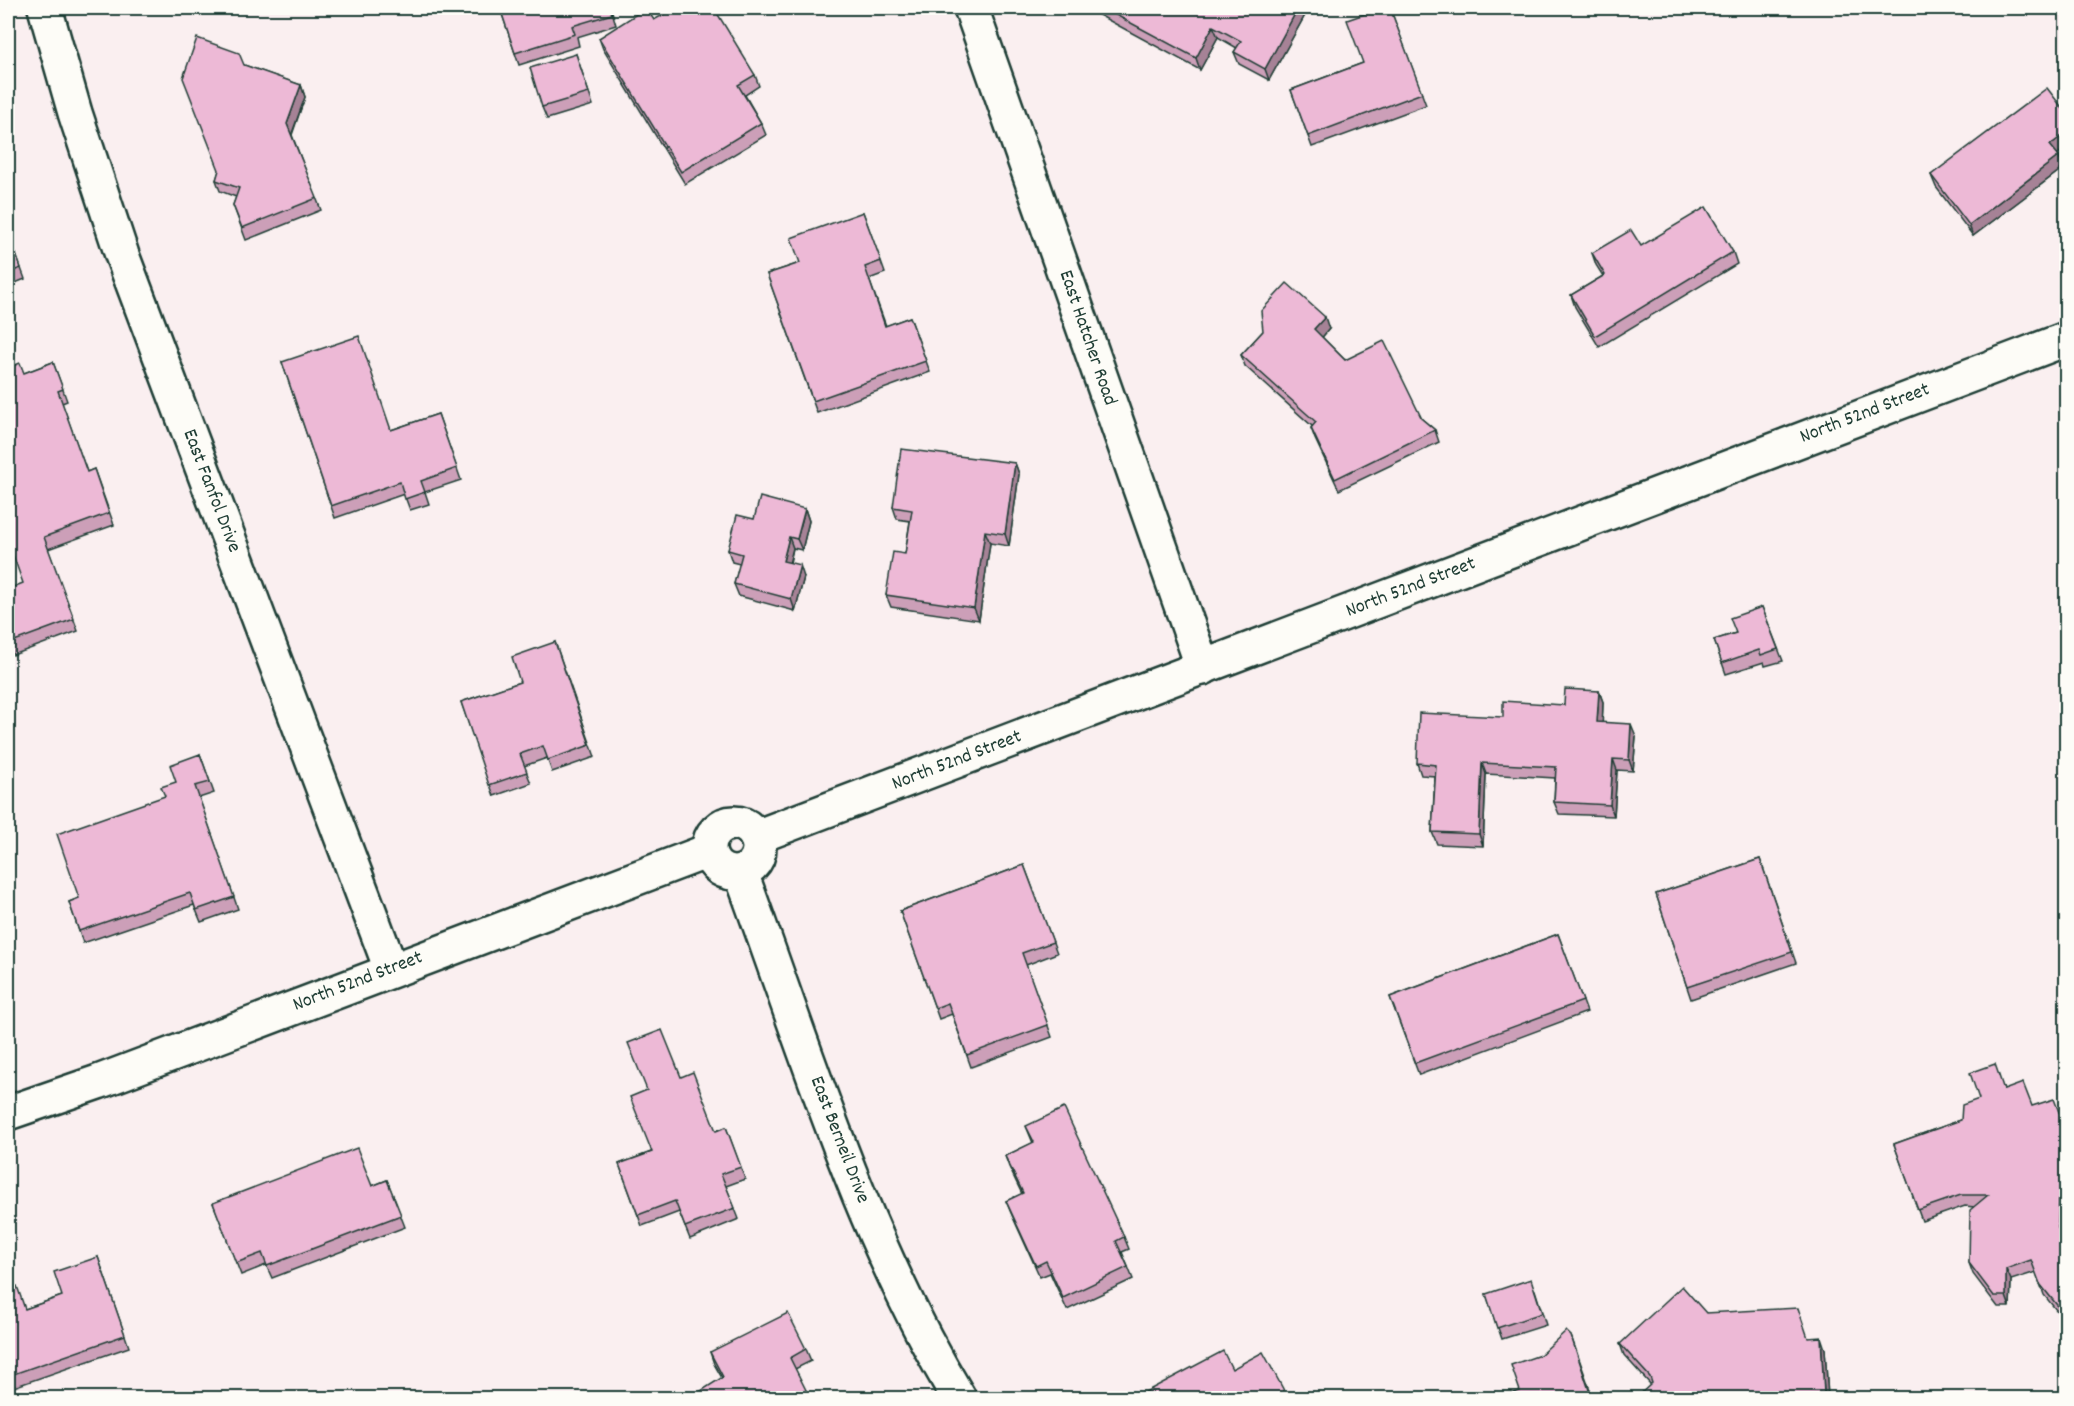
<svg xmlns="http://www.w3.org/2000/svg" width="2074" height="1406" viewBox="0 0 2074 1406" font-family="Dekko,sans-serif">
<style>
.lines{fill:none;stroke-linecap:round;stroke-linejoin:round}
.minor-casing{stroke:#1f3d34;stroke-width:38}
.minor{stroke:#fdfcf7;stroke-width:33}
.wall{fill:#cc9fb8;stroke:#1f3d34;stroke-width:1.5}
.shaded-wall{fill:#a68296;stroke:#1f3d34;stroke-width:1.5}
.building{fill:#edb9d6;stroke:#1f3d34;stroke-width:1.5}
.labels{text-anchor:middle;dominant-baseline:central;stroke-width:5;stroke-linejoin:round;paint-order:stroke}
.street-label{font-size:20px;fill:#1f3d34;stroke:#fdfcf7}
</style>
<rect width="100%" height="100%" fill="#faeff0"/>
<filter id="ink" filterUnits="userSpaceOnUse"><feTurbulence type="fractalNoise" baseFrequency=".0167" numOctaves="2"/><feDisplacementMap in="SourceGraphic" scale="12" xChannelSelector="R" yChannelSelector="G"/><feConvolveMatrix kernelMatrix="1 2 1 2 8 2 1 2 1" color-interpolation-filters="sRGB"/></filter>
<g filter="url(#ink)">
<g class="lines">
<defs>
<g id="minor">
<polyline points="45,8 75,113 122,255 391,969"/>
<polyline points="971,8 1203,668"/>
<circle cx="734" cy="848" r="25"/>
<polyline points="756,837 2066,339"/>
<path d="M741,873c65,177 120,363 218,525"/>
<polyline points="8,1113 98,1082 708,851"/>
</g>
</defs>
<use href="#minor" class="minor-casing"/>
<use href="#minor" class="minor"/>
</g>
<g class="wall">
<polygon points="500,8 611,8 616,25 577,37 579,46 519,65"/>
<polygon points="1086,8 1309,8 1269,80 1239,64 1234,52 1237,48 1218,37 1200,70"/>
<polygon points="1390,8 1426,105 1312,147 1291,90 1363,63"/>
<polygon points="654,20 755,75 759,86 745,95 761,123 766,135 685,184 603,49 599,38"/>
<polygon points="576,54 593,105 547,119 542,107"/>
<polygon points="244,65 301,85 305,97 292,135 321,210 246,240 233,205 236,197 220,191 216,180 219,171"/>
<polygon points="2057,154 2063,168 1973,236 1936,187 1931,175"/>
<polygon points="863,212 885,273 869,279 886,326 910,317 930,372 817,413 767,274 800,263"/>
<polygon points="8,233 25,279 8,286"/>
<polygon points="1641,246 1733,252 1737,264 1599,347 1575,307 1571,295 1603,276 1596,265 1592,253"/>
<polygon points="1329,329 1322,337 1345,360 1422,419 1435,430 1439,442 1339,490 1315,439 1311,428 1312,426 1245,366 1241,355 1263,331"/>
<polygon points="53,362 67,401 62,403 87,472 94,469 114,525 48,549 78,631 13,655 8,640 23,583 11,480 24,373"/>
<polygon points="282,362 391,430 438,414 461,480 425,492 429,504 410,510 404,494 335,518"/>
<polygon points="1015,463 1019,474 1009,546 990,543 979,620 891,607 886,595 905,554 910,521 897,519 893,507"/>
<polygon points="805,509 809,521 802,550 793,548 790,563 804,577 795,611 739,596 734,584 740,564 732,562 728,550 754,519"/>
<polygon points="1762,607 1783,661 1765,666 1764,662 1726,674 1714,640 1736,633"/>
<polygon points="555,642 595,757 552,772 547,758 524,766 531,783 494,796 461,702 520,682"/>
<polygon points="1599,691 1603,702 1602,723 1636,736 1633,771 1617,770 1614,816 1559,814 1554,802 1555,778 1486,774 1483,846 1437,844 1432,832 1435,776 1421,775 1417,763 1503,717 1564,705"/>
<polygon points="200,754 214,793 199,798 238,909 201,922 194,905 83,943 69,902 79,898"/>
<polygon points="1760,859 1796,963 1691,999 1656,894"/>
<polygon points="1024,865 1057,953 1026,965 1052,1037 971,1067 952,1014 939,1019 900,911"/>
<polygon points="1558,934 1587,1012 1419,1075 1390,997"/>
<polygon points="681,1077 716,1131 726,1127 745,1179 726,1186 739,1219 690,1239 679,1212 642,1226 619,1164 651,1152"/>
<polygon points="2004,1090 2032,1106 2067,1133 2067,1207 2063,1208 2062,1228 2067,1229 2067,1321 2065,1321 2044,1295 2036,1272 2011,1280 2010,1307 1998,1307 1973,1274 1969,1263 1974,1207 1965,1206 1922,1221 1894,1144 1961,1120"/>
<polygon points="1026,1126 1124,1237 1129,1249 1122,1252 1133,1279 1067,1310 1050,1273 1040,1277 1011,1213 1006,1201 1022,1194 1009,1167 1005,1156 1033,1143"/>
<polygon points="387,1180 405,1227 272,1278 266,1265 241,1275 213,1203 372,1186"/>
<polygon points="98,1257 129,1347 8,1389 8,1289 25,1309 62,1296"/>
<polygon points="1535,1290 1546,1325 1502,1339 1486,1294"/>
<polygon points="1706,1313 1809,1338 1825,1349 1828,1398 1636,1398 1651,1385 1624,1355 1620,1344"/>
<polygon points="806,1349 811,1361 795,1369 722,1378 714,1364 710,1352"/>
</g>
<g class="shaded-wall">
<polygon points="1298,8 1309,8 1269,80 1265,69"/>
<polygon points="1213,26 1218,37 1200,70 1196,58"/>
<polygon points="301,85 305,97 291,136 287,124"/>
<polygon points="2067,132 2067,147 2054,157 2050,145"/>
<polygon points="2059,156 2063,168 1973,236 1969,225"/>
<polygon points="1325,317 1329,329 1319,341 1314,329"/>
<polygon points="1015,463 1019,474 1009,546 1005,534"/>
<polygon points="805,509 809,521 802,550 797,539"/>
<polygon points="985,531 990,543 979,620 974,608"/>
<polygon points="789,537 793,548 787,572 783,561"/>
<polygon points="800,565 804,577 795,611 791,599"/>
<polygon points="1599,691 1603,702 1602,734 1597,722"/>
<polygon points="1631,724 1636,736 1633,771 1629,760"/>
<polygon points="1613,759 1617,770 1614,816 1610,805"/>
<polygon points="1482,763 1486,774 1483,846 1479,834"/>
<polygon points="2059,1196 2063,1208 2062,1240 2058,1228"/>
<polygon points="2006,1269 2011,1280 2010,1307 2006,1296"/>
<polygon points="1571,1336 1593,1398 1584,1398"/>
<polygon points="1821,1337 1825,1349 1828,1398 1825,1398 1824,1394"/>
</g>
<g class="building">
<polygon points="500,8 610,8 612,14 572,26 575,34 515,53"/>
<polygon points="646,8 654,20 675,8 714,8 755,75 738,85 761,123 681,172 599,38"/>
<polygon points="1103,8 1298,8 1265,69 1234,52 1241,41 1213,26 1196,58"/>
<polygon points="1382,8 1390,8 1422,93 1308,136 1291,90 1363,63 1347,20"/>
<polygon points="197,38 239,53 244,65 301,85 287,124 317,198 242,228 233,205 239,188 216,180 219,170 183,78"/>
<polygon points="576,54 589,93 542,107 530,68"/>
<polygon points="2047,88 2067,114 2067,132 2050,145 2059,156 1969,225 1931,175"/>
<polygon points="1706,207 1733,252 1595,336 1571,295 1605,275 1592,253 1631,230 1641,246"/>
<polygon points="863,212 881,261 865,267 885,326 910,317 926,361 813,401 767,274 800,263 791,238"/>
<polygon points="8,233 21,268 8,273"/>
<polygon points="1287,283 1325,317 1314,329 1345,360 1384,341 1422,419 1435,430 1335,479 1311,428 1316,422 1241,355 1263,331 1261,311"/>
<polygon points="359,336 391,430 438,414 457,468 421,481 425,492 405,499 400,482 331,506 282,362"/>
<polygon points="53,362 63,389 58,391 87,472 94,469 109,513 44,537 74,619 9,643 8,640 8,589 23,583 8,541 8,481 11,480 8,469 8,368 20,363 24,373"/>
<polygon points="901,449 1015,463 1005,534 985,531 974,608 886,595 893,552 905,554 912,510 893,507"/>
<polygon points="760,497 805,509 797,539 789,537 783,561 800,565 791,599 734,584 742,554 728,550 737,515 754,519"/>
<polygon points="1762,607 1778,649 1761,655 1759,650 1722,663 1714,640 1736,633 1730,618"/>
<polygon points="555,642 590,745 548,760 543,746 520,754 527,772 489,785 461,702 520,682 512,657"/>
<polygon points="1565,689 1599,691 1597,722 1631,724 1629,760 1613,759 1610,805 1554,802 1556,767 1482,763 1479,834 1432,832 1436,765 1417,763 1419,713 1503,717 1503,701 1564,705"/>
<polygon points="200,754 210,782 195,786 234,897 196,910 190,893 79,931 69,902 79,898 57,834 165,796 161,787 176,782 170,765"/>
<polygon points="1760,859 1792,952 1687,987 1656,894"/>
<polygon points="1024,865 1053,942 1022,953 1048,1025 967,1055 948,1003 935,1008 900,911"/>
<polygon points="1558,934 1583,1001 1415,1063 1390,997"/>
<polygon points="662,1030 681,1077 693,1072 716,1131 726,1127 741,1167 721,1174 735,1208 685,1227 675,1201 638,1215 619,1164 652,1152 630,1097 647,1090 628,1043"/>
<polygon points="1995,1064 2004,1090 2023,1083 2032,1106 2054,1099 2067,1133 2067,1194 2059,1196 2058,1228 2067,1229 2067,1308 2061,1310 2040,1284 2031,1260 2006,1269 2006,1296 1994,1296 1969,1263 1970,1210 1988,1195 1961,1195 1918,1210 1894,1144 1961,1120 1962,1105 1979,1099 1970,1073"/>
<polygon points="1064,1108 1124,1237 1116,1241 1128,1267 1063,1298 1046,1261 1036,1266 1006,1201 1023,1193 1005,1156 1034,1142 1026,1126"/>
<polygon points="357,1148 372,1186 387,1180 401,1215 267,1266 262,1253 236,1263 213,1203"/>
<polygon points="98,1257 125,1335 8,1376 8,1289 17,1286 25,1309 62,1296 54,1272"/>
<polygon points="1531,1279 1542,1313 1497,1328 1486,1294"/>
<polygon points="1682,1286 1706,1313 1798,1308 1808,1338 1821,1337 1824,1394 1749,1398 1750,1398 1636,1398 1652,1383 1650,1377 1620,1344"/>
<polygon points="788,1313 806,1349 790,1358 810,1398 690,1398 723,1377 710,1352"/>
<polygon points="1566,1331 1571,1336 1590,1393 1584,1398 1497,1398 1520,1391 1511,1365 1540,1355"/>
<polygon points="1223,1351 1232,1369 1263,1352 1288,1398 1134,1398"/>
<polygon points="828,1394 830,1398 818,1398"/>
</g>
</g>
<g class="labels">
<g class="street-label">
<text transform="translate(1087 338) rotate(71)">East Hatcher Road</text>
<text transform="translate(1865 414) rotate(-21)">North 52nd Street</text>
<text transform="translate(211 491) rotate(69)">East Fanfol Drive</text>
<text transform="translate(1411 588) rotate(-21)">North 52nd Street</text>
<text transform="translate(957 761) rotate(-21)">North 52nd Street</text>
<text transform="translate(358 982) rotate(-21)">North 52nd Street</text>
<text transform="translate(839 1140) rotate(69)">East Berneil Drive</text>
</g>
</g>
<rect width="2074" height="1406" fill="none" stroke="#fdfcf7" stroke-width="30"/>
<rect x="15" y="15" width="2044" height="1376" fill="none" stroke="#1f3d34" stroke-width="2" filter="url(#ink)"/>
</svg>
